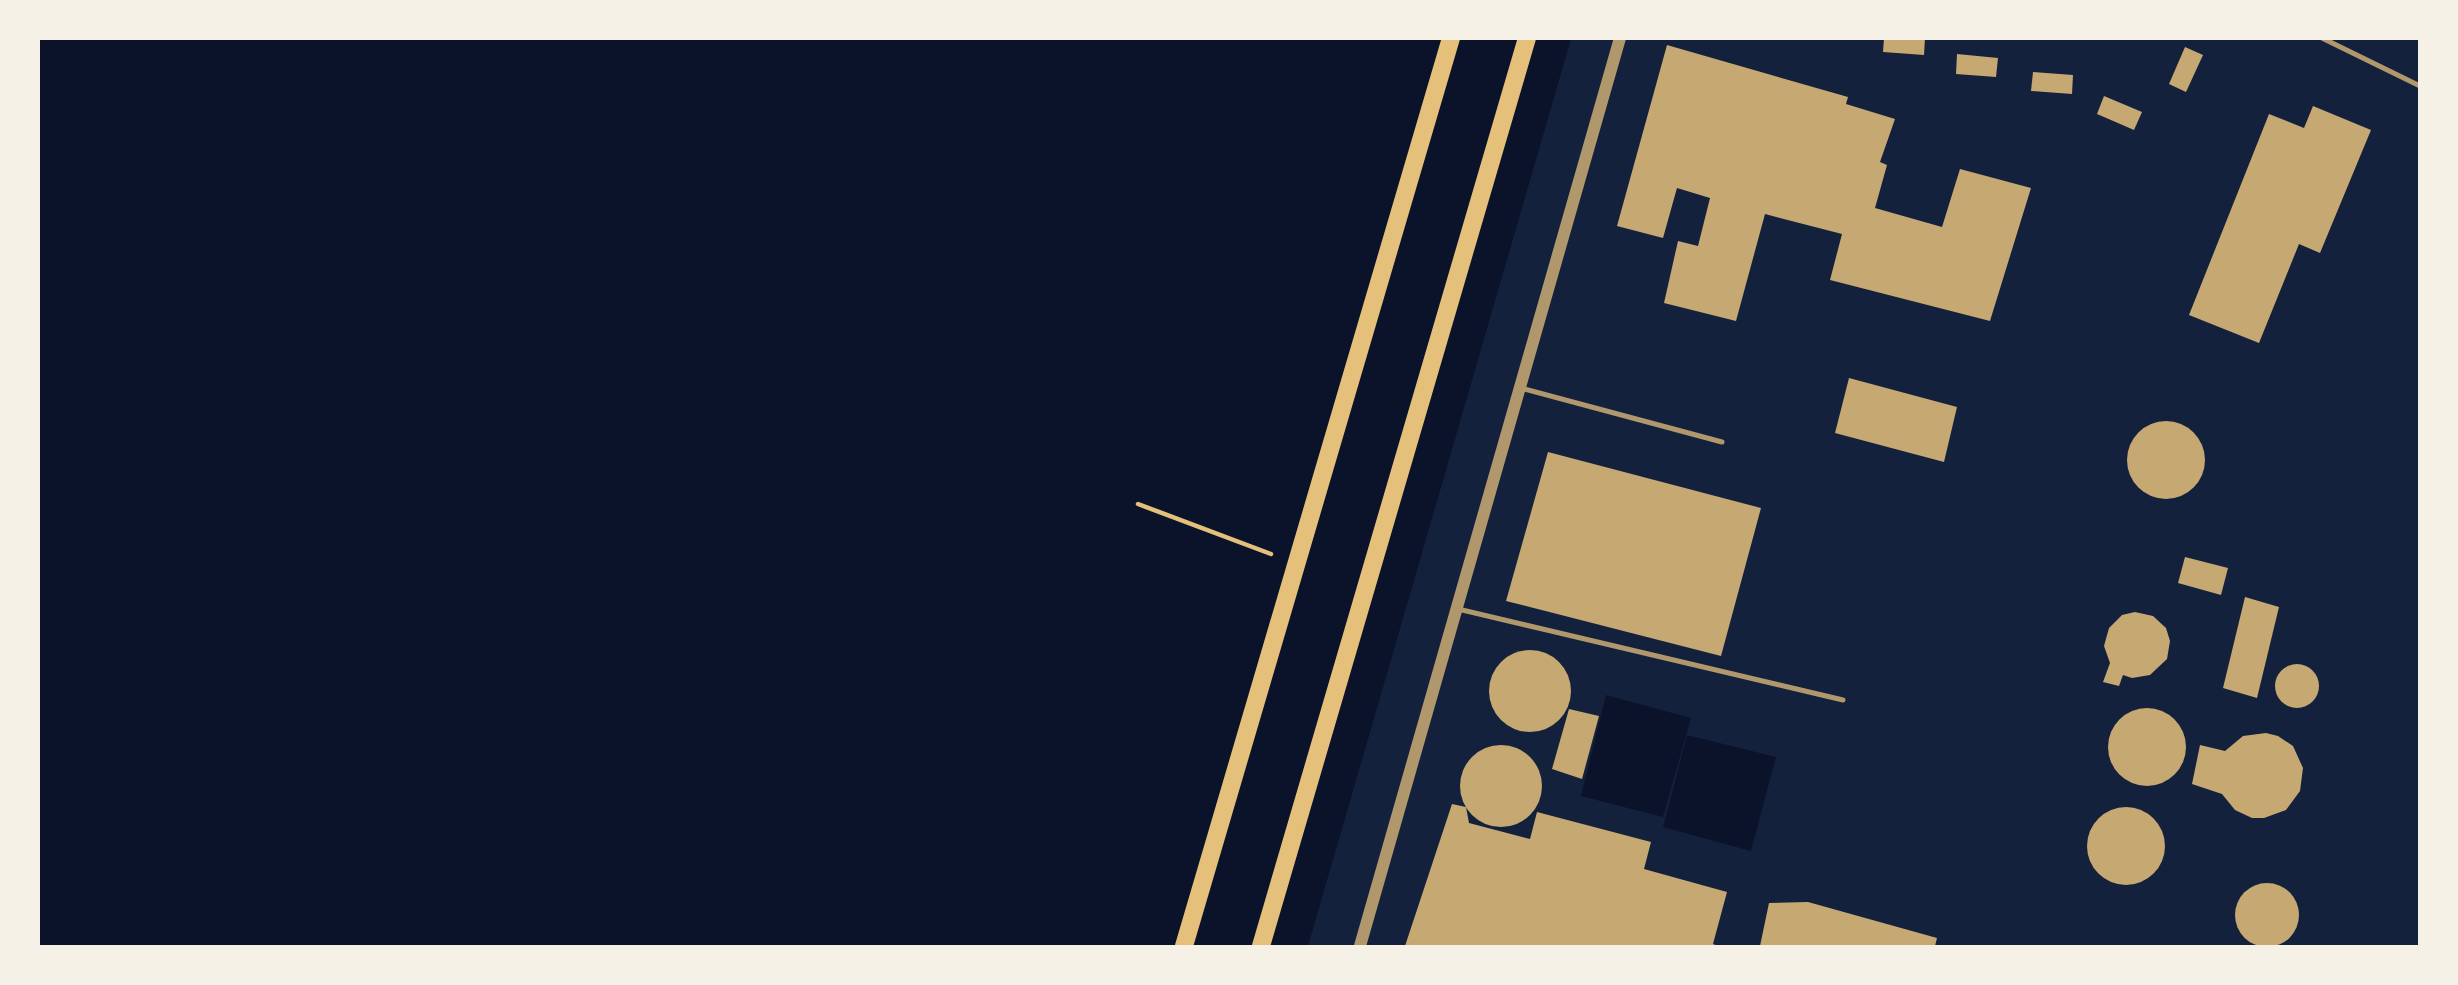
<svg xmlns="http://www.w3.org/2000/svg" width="2458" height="985" viewBox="0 0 2458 985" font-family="'Asap Condensed',sans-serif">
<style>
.water{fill:#0b132b}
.building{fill:#c6a872}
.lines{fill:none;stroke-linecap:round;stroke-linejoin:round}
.path{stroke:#e5c07b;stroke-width:4.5}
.service{stroke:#b1986c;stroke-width:5}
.tertiary{stroke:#b1986c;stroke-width:12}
.primary{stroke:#e5c07b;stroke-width:18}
</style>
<rect width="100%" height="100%" fill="#14213d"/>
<g class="water">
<polygon points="38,39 1571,39 1308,946 39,946"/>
<polygon points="1606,695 1691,718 1663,817 1581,796"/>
<polygon points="1687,735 1776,757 1751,851 1663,827"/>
</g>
<g class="building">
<polygon points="1884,38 1925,38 1924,55 1883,52"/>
<polygon points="1667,45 1848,97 1846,104 1895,119 1880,162 1887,165 1875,208 1942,227 1960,169 2031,188 1990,321 1830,280 1842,234 1765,214 1736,321 1664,303 1678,241 1698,246 1710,198 1677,188 1663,238 1617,226"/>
<polygon points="2185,47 2203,55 2186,92 2169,84"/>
<polygon points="1957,54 1998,58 1996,77 1956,74"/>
<polygon points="2033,72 2073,75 2072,94 2031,91"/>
<polygon points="2104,96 2142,112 2134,130 2097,114"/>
<polygon points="2313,106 2371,130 2320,253 2299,244 2259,343 2189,315 2269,114 2304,128"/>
<polygon points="1849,378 1957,407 1944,462 1835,433"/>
<circle cx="2166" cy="460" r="39"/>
<polygon points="1548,452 1761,508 1721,656 1506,601"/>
<polygon points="2185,557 2228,568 2221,595 2178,583"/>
<polygon points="2245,597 2279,607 2257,698 2223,688"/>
<polygon points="2135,612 2153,616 2166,628 2170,641 2167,659 2150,675 2132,678 2123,675 2119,686 2103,682 2110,663 2104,646 2109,628 2122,615"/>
<circle cx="1530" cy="691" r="41"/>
<circle cx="2297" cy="686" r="22"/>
<circle cx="2147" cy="747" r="39"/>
<polygon points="1569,709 1599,716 1582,779 1552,769"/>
<polygon points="2266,733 2278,736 2293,746 2303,768 2300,791 2286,810 2264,818 2252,818 2235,810 2222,794 2192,784 2200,745 2225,751 2243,736"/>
<circle cx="1501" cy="786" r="41"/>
<polygon points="1452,804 1466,807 1469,823 1530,839 1537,812 1651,842 1644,869 1727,892 1713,944 1718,946 1405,946"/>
<circle cx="2126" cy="846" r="39"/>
<circle cx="2267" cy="915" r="32"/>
<polygon points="1808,902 1937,938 1935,946 1760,946 1769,903"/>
</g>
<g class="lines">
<polyline class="path" points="1138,504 1271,554"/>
<g class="service">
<polyline points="2322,38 2420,86"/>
<polyline points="1521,388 1722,442"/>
<polyline points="1458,609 1843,700"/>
</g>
<polyline class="tertiary" points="1360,946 1620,38"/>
<g class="primary">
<polyline points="1184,946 1451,38"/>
<polyline points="1261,946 1527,38"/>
</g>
</g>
<rect width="2458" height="985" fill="none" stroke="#f6f1e7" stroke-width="80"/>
</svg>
